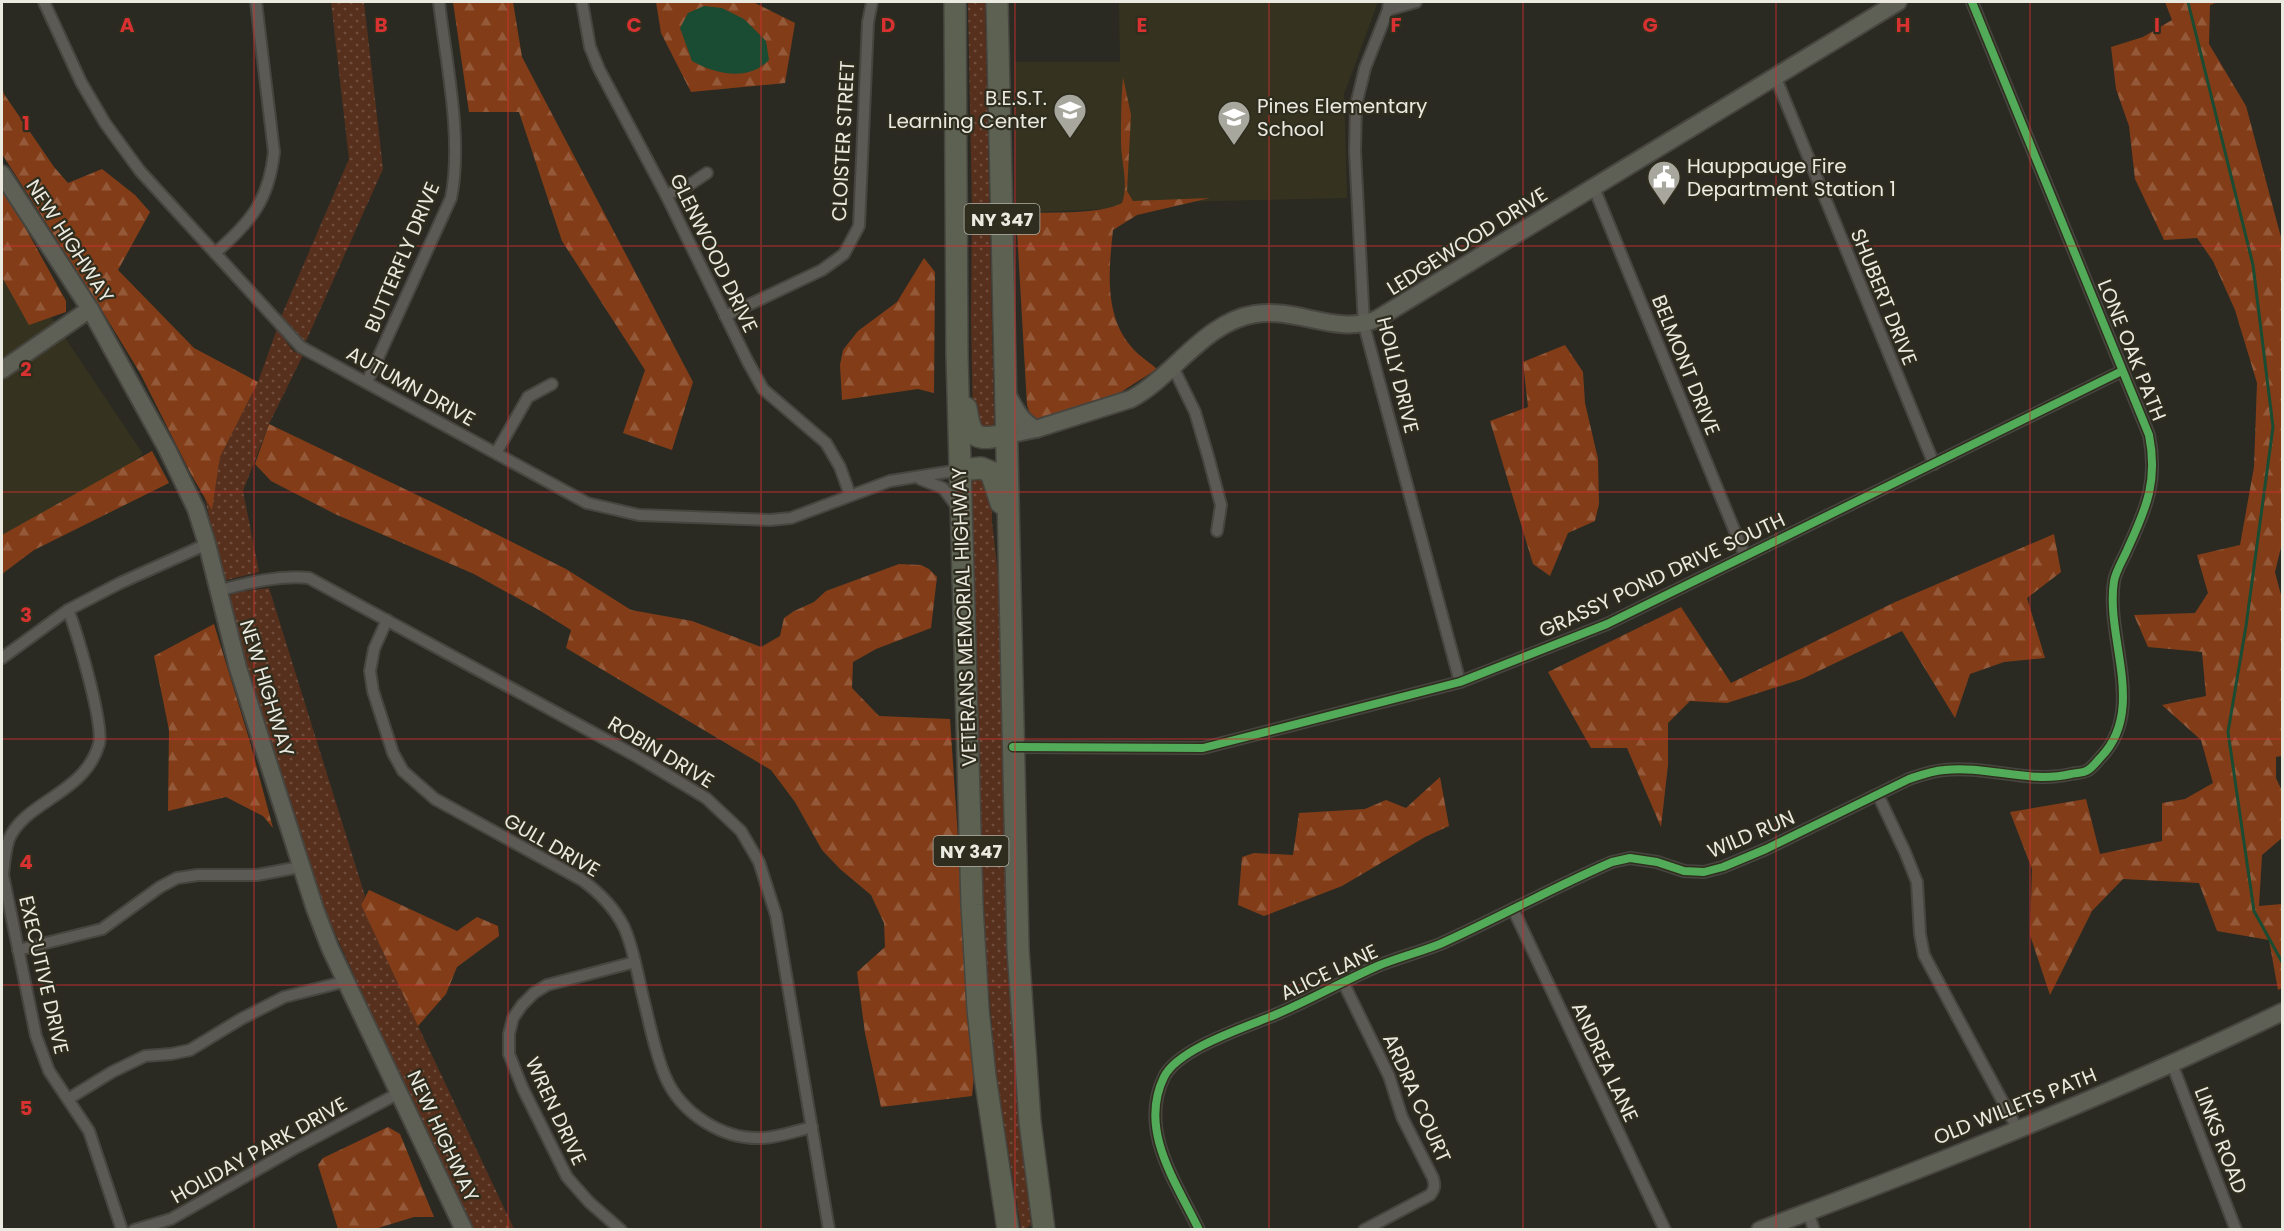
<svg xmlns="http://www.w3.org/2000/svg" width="2284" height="1231" viewBox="0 0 2284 1231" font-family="Poppins,sans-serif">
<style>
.built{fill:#35331f}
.grass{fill:url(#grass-dots)}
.forest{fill:url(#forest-firs)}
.water{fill:#1a4b33}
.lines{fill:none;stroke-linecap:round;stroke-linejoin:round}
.stream{stroke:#1a4b33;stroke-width:3}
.street-casing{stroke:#46453f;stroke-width:14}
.secondary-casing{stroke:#46453f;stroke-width:20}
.highway-casing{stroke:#46453f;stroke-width:24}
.street{stroke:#5b5a54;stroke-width:10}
.secondary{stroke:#5e6055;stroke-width:16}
.highway{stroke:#5c6151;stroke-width:21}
.cycleway-casing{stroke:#2f2d1e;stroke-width:11}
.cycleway{stroke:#51ab58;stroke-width:8}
.grid{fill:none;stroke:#d73231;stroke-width:1.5;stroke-opacity:0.55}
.labels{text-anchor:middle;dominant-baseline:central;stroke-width:4.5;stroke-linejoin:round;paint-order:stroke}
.shield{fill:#2f2d1e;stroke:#b3b1a6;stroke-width:1.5}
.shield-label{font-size:18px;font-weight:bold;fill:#ebeae1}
.poi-label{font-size:20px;fill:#ebeae1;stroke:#2f2d1e;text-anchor:start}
.street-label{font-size:20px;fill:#ebeae1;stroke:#2f2d1e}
.grid-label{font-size:20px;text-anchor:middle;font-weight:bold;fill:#d73231;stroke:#2f2d1e;stroke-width:4.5;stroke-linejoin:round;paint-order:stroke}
</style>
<defs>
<pattern id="grass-dots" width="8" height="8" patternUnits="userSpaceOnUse" patternTransform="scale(1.5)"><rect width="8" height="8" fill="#57301d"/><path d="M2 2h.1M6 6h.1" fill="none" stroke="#6f4e3e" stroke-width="1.8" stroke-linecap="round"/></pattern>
<pattern id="forest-firs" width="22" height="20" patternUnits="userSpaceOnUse" patternTransform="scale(1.5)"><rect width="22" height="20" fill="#823d18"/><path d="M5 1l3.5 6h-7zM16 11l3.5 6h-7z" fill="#945939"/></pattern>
</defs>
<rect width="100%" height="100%" fill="#2b2a22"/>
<g class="built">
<polygon points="1119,2 1378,2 1344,94 1347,198 1127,203 1126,208 1016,213 1014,62 1120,62"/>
<polygon points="2,244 143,454 2,556"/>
</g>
<g class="grass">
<polygon points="331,2 364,2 383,169 306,341 299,339 281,317 349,159"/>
<polygon points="968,2 985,2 994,423 992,430 973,425 971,318 972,209"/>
<polygon points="277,329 293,351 303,355 269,424 243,491 259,572 227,580 222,577 205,498 212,509 220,457 258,382"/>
<polygon points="982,471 992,489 992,522 998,574 1010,965 1015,1078 1031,1225 1025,1229 1021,1229 996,1076 984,931 971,483 974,473"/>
<polygon points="269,588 365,896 361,905 514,1229 474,1229 380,1033 317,893 228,607 229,597 233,593"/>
</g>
<g class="forest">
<polygon points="453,2 513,2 522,57 693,382 672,450 623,433 645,370 562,241 519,112 469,112"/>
<polygon points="656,2 753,2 795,23 785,83 691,92 661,33"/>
<polygon points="2165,2 2218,2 2210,5 2209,44 2246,106 2282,241 2282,543 2275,572 2282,599 2282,756 2276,757 2276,778 2282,791 2282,838 2262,855 2259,906 2282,904 2282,988 2278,990 2269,940 2217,931 2199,883 2123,879 2092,911 2050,995 2030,935 2032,869 2010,812 2086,799 2100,854 2162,841 2162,803 2185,799 2213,783 2201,740 2162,705 2206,696 2202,652 2148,647 2134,615 2195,613 2208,593 2197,555 2240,545 2254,467 2257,383 2235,310 2213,261 2197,238 2164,240 2135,179 2129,126 2116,89 2111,47 2143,37 2172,20"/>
<path d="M1123,77l8,38 -4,76 6,10 77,-3 -73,17 -24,15c-4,38 -9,82 16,114 7,10 19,17 28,25l-50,32 -75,19 -5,-15 -11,-192c25,-1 86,2 106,-10 7,-19 -1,-41 -1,-61 0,-22 0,-43 2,-65z"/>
<polygon points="2,87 4,94 54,167 68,183 102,169 135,195 150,212 118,270 194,348 258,382 220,457 212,510 192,476 140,373 95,299 2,154"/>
<polygon points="2,186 66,301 66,312 29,325 2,277"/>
<polygon points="924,258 935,272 934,393 918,389 842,400 840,365 843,350 858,331 897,302"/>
<polygon points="1565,345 1583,372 1585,403 1598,459 1599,504 1595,521 1568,533 1550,576 1533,564 1490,421 1528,407 1523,362"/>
<polygon points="269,424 438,505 566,569 631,610 692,621 761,647 780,636 784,618 794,611 814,602 826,591 899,564 921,565 929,569 937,577 931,628 876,649 853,662 852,688 879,716 950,719 974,1076 972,1096 881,1107 865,1033 857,972 885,947 884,923 871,895 840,869 822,850 795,802 771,770 566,648 571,630 539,610 474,574 335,514 271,481 255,464"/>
<polygon points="152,451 169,483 34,550 2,574 2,535"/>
<polygon points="2054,534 2061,572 2027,598 2045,658 2004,662 1970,674 1955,718 1902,631 1802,679 1727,703 1690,701 1668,723 1668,765 1661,827 1627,748 1591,748 1548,672 1681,607 1731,683 1893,603"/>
<polygon points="214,624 250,742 273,828 263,816 226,797 168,811 169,730 154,656"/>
<polygon points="1440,777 1449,826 1425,837 1342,886 1264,916 1238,905 1242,857 1254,853 1293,855 1299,813 1365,809 1386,800 1406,808"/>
<polygon points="369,890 457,931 477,917 498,926 499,936 457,967 446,994 418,1026 361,905"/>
<polygon points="388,1127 400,1134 434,1217 414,1217 375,1229 338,1229 318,1165 323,1158"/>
</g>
<path class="water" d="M704,6l18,2 22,11 22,22 3,19c-21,22 -54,14 -77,1l-12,-33 8,-15z"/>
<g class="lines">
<polyline class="stream" points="2188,2 2253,265 2273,427 2246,626 2228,732 2254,911 2282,962"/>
<defs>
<g id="street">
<polyline points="44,2 81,82 105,123 140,171 301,347 587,503 639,515 770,520 791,518 890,481 960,470"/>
<polyline points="582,2 590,47 599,69 666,195 748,362 763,389 826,443 840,467 850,495"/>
<polyline points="1389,2 1388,10 1365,68 1356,105 1355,151 1364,325 1460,682"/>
<polyline points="1388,10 1416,2"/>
<polyline points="1775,76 1934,464"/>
<polyline points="1594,188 1745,556"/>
<polyline points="666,195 689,185 707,173"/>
<path d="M215,253c36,-31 54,-53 59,-101l-18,-150"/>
<polyline points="725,316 822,270 844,254 859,226 868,22 872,2"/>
<polyline points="1173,367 1195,412 1208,456 1221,505 1217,531"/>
<path d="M367,382l84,-184c12,-59 -5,-136 -12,-196"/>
<polyline points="496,453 528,397 552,384"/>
<polyline points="920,479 943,488 958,508"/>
<path d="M217,591c31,-8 60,-16 92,-13l327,178 70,42 35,33 18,31 17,53 53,315"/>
<path d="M68,610c9,22 36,114 31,134 -14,50 -74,57 -90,95 -4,12 -5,24 -6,36l33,161 13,35 40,60 33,99"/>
<path d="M387,620l-13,29 -4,22 3,20 20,62 10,18 32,28 147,81c18,13 32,27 42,47 9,20 13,44 18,66 7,27 12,57 23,83 16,38 58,64 98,62 17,-1 33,-7 49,-11"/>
<polyline points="2,658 68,610 120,583 207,544"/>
<polyline points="1013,747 1203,748 1460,682 1607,624 2122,371"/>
<polyline points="1878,795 1905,852 1917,882 1920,934 1924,955 2018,1130"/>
<polyline points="1513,909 1665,1230"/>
<polyline points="18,950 102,929 160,887 177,878 198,875 257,875 300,867"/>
<path d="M1343,982l46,94 13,41 31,61c2,7 2,11 -3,17l-66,35"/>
<polyline points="2172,1064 2236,1230"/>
<polyline points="68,1099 112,1072 145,1056 171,1054 190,1050 241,1019 284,997 347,981"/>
<polyline points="1808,1212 1814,1230"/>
<polyline points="134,1230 171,1219 297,1147 399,1093"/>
<polyline points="621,1230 589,1202 567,1177 523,1089 509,1054 509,1034 513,1018 522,1005 534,993 547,985 635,962"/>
<path d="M1199,1230c-23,-48 -61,-100 -35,-153 14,-29 85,-51 113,-63 35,-15 68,-34 103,-49 20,-8 40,-13 60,-21 58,-26 114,-57 172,-82l18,-4 27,4 27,9 20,1 19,-5 43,-18 143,-70c12,-4 23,-8 35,-9 43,-5 85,14 127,4 5,-1 13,-1 17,-4 5,-3 9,-9 13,-13 46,-48 4,-119 13,-176 2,-11 10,-23 14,-33 19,-41 30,-68 21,-113l-177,-433"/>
</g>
<g id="secondary">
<polyline points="2,174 90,309 167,449 196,509 207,544 238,668 315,909 330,948 464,1230"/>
<polyline points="2,370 90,309"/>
<path d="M1006,392c8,15 14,29 30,37"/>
<path d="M1007,435l29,-6 95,-30c43,-23 73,-77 124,-85 42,-7 82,22 122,5l521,-317"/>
<path d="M1760,1230c177,-66 353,-136 522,-218"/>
</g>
<g id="highway">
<polyline points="955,2 957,355 972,905 978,1009 985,1076 1008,1230"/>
<polyline points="997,2 1018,949 1030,1122 1044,1230"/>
<path d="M966,408c5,33 11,32 41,27"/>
<polyline points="960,470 981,468 991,472 1001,503"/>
</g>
</defs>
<use href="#street" class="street-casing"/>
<use href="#secondary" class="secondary-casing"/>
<use href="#highway" class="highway-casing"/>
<use href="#street" class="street"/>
<use href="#secondary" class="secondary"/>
<use href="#highway" class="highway"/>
<defs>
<g id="cycleway">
<polyline points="1013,747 1203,748 1460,682 1607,624 2122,371"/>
<path d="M1199,1230c-23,-48 -61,-100 -35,-153 14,-29 85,-51 113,-63 35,-15 68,-34 103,-49 20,-8 40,-13 60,-21 58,-26 114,-57 172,-82l18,-4 27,4 27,9 20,1 19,-5 43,-18 143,-70c12,-4 23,-8 35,-9 43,-5 85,14 127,4 5,-1 13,-1 17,-4 5,-3 9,-9 13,-13 46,-48 4,-119 13,-176 2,-11 10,-23 14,-33 19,-41 30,-68 21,-113l-177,-433"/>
</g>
</defs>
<use href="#cycleway" class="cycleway-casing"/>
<use href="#cycleway" class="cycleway"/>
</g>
<path class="grid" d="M254,2v1228M508,2v1228M761,2v1228M1015,2v1228M1269,2v1228M1523,2v1228M1776,2v1228M2030,2v1228M2,246h2280M2,492h2280M2,739h2280M2,985h2280"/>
<defs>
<symbol id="school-pin" viewBox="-11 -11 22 30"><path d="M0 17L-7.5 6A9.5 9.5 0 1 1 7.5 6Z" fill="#a8a79e" stroke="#2f2d1e"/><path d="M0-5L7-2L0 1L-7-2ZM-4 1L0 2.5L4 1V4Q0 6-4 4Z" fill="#fff"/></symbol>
<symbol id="civic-pin" viewBox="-11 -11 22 30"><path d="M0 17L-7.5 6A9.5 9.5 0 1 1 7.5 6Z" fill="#a8a79e" stroke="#2f2d1e"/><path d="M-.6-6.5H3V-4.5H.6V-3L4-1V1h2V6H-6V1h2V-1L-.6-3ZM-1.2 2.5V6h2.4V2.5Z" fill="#fff"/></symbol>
</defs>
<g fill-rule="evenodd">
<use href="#school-pin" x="1051" y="91" width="38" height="52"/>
<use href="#school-pin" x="1215" y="98" width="38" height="52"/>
<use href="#civic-pin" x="1645" y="158" width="38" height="52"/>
</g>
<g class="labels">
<g class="shield">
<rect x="964.5" y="204" width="75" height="30" rx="4.5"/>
<rect x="933.5" y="836" width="75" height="30" rx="4.5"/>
</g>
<g class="shield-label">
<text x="1002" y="219">NY 347</text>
<text x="971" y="851">NY 347</text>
</g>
<g class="poi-label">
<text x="1047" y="98" text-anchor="end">B.E.S.T.<tspan x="1047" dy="23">Learning Center</tspan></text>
<text x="1257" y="106">Pines Elementary<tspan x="1257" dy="23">School</tspan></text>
<text x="1687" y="166">Hauppauge Fire<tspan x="1687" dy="23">Department Station 1</tspan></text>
</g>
<g class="street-label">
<text transform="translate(843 141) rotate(-87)">CLOISTER STREET</text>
<text transform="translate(70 241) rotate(57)">NEW HIGHWAY</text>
<text transform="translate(1467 241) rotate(-32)">LEDGEWOOD DRIVE</text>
<text transform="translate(714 253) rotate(64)">GLENWOOD DRIVE</text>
<text transform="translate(402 257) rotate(-67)">BUTTERFLY DRIVE</text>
<text transform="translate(1884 297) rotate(68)">SHUBERT DRIVE</text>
<text transform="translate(2132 350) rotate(68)">LONE OAK PATH</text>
<text transform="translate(1686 365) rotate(68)">BELMONT DRIVE</text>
<text transform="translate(1398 375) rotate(76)">HOLLY DRIVE</text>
<text transform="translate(411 386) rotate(29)">AUTUMN DRIVE</text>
<text transform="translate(1662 575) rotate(-25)">GRASSY POND DRIVE SOUTH</text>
<text transform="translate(964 617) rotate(-92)">VETERANS MEMORIAL HIGHWAY</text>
<text transform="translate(267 688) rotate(73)">NEW HIGHWAY</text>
<text transform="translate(661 752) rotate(31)">ROBIN DRIVE</text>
<text transform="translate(1751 834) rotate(-23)">WILD RUN</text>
<text transform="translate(552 845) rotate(30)">GULL DRIVE</text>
<text transform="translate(1329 972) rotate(-25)">ALICE LANE</text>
<text transform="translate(44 975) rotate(77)">EXECUTIVE DRIVE</text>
<text transform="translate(1605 1062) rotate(65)">ANDREA LANE</text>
<text transform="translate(1417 1098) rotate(66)">ARDRA COURT</text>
<text transform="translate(2015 1106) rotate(-22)">OLD WILLETS PATH</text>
<text transform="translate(556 1111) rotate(65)">WREN DRIVE</text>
<text transform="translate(443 1136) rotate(65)">NEW HIGHWAY</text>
<text transform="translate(2221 1140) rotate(69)">LINKS ROAD</text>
<text transform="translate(259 1150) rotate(-29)">HOLIDAY PARK DRIVE</text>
</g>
</g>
<g class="grid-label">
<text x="127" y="32">A</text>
<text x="381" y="32">B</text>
<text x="634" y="32">C</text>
<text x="888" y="32">D</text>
<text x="1142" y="32">E</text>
<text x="1396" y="32">F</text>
<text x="1650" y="32">G</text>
<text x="1903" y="32">H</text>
<text x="2157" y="32">I</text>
<text x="26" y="130">1</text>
<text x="26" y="376">2</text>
<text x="26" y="622">3</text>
<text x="26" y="869">4</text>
<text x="26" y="1115">5</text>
</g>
<rect width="2284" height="1231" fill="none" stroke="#ebeae1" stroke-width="6"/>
</svg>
